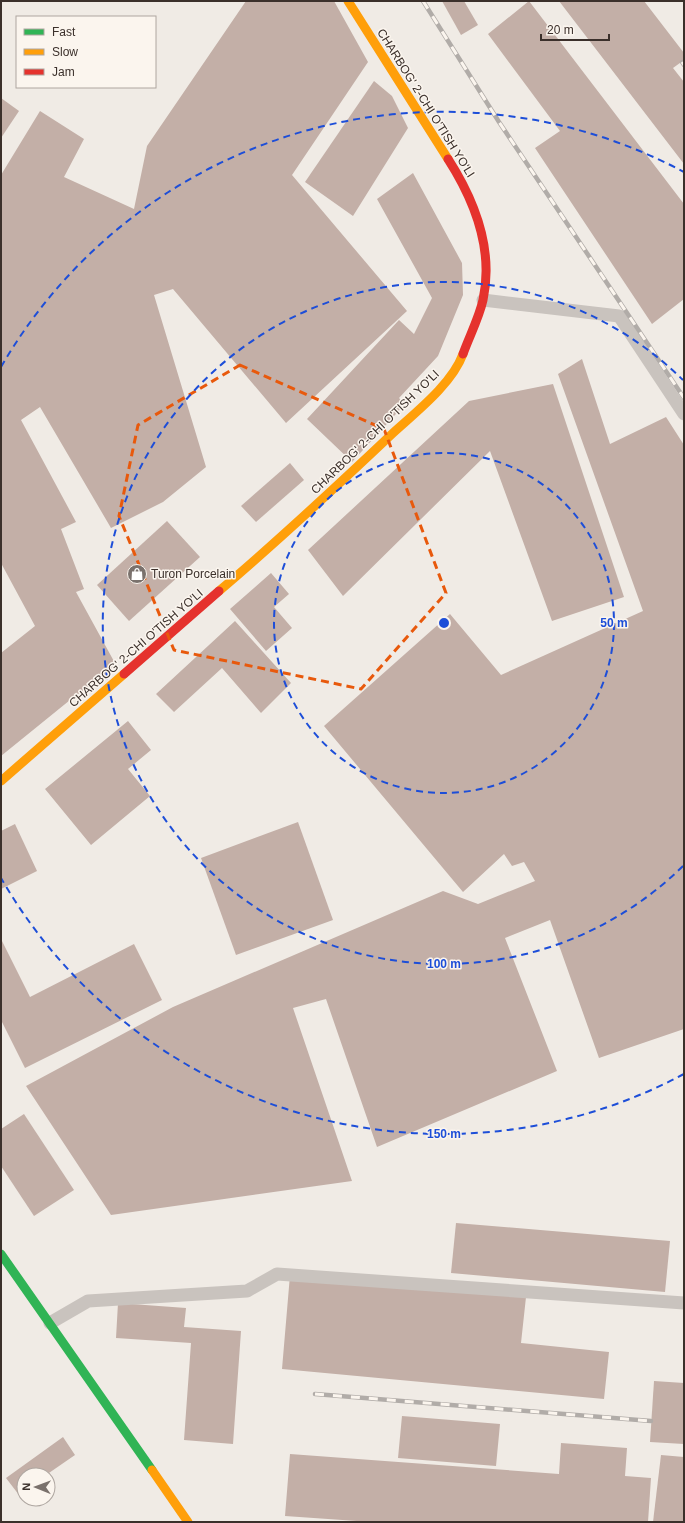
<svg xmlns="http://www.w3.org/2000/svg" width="685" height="1523" viewBox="0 0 685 1523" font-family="Helvetica,sans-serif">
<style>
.building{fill:#c3afa7}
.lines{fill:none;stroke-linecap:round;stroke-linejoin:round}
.lane{stroke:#c9c3be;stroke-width:13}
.fast{stroke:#30b455;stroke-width:9}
.slow{stroke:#ff9f0a;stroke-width:9}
.jam{stroke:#e5322d;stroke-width:9}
.rail-casing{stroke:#b1aca8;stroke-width:4.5}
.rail{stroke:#fbf5ee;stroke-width:3;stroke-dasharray:9;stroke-linecap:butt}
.marked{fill:none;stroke:#e8590c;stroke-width:3;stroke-dasharray:8 5;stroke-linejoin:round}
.ring{fill:none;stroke:#1d4ed8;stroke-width:2;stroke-dasharray:7 5}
.labels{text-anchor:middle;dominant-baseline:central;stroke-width:3;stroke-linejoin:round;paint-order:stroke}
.street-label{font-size:12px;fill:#3b302b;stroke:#fbf5ee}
.poi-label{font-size:12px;fill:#3b302b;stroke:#fbf5ee;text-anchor:start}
.centre{fill:#1d4ed8;stroke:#fbf5ee;stroke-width:2}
.ring-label{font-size:12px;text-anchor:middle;font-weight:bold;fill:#1d4ed8;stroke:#fbf5ee;stroke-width:3;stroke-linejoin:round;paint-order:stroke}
</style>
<rect width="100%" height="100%" fill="#f0ebe5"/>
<g class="building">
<polygon points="246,1 334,1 368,62 292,175 407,311 286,423 173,289 154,295 206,467 163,502 111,528 40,407 21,420 76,522 61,529 84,589 76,592 116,665 104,677 75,696 1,756 1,653 35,626 1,563 1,175 40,111 84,139 64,177 134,209 147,146"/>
<polygon points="442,1 464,1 478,25 461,35"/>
<polygon points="529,1 684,204 684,299 652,324 535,148 560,131 488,34"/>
<polygon points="559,1 644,1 684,53 684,60 673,68 684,82 684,164"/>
<polygon points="374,81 392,96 408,128 353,216 305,182"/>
<polygon points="1,98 19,111 1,138"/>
<polygon points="413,173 462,263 463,295 438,356 399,398 405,404 352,462 307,419 399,320 414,334 432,298 377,199"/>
<polygon points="582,359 610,444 666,417 684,445 684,1029 599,1058 550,920 505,938 557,1071 377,1147 326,999 293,1008 352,1181 111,1215 26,1086 173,1007 443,891 478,904 535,881 524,862 512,866 504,854 463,892 324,726 450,614 501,675 643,611 558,374"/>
<polygon points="553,384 624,597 552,621 490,451 343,596 308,550 469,401"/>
<polygon points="290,463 304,480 256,522 241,506"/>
<polygon points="167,521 200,557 129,621 97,585"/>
<polygon points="271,573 289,594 274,607 292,628 266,651 230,609"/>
<polygon points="235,621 291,683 261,713 222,668 174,712 156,694"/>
<polygon points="128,721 151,750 128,769 150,796 91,845 45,789"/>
<polygon points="298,822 333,920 236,955 201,858"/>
<polygon points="15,824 37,871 1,889 1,831"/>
<polygon points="1,939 30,997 134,944 162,1000 25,1068 1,1020"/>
<polygon points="24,1114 74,1190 34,1216 1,1166 1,1129"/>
<polygon points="456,1223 670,1241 665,1292 451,1273"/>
<polygon points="290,1275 526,1297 521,1343 609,1352 604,1399 282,1369"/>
<polygon points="118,1303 186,1308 184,1327 241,1331 233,1444 184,1440 191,1343 116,1338"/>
<polygon points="654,1381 684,1383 684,1444 650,1442"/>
<polygon points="402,1416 500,1424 496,1466 398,1458"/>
<polygon points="63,1437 75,1455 46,1475 24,1475 24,1491 19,1495 6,1478"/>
<polygon points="561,1443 627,1448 625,1476 651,1478 648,1522 371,1522 285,1516 290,1454 559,1474"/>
<polygon points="661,1455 684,1457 684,1522 653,1522"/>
</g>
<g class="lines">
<g class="lane">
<polyline points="483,300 619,316 684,414"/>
<polyline points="50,1323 88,1301 247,1291 277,1274 684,1303"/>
</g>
<polyline class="fast" points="1,1254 152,1470"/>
<g class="slow">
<polyline points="348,1 448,159"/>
<path d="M219,591c60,-51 117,-104 174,-158 23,-21 59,-49 70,-79"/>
<polyline points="1,781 124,674"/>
<polyline points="152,1470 188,1522"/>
</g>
<g class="jam">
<path d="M448,159c27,42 46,90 35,141 -4,18 -14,37 -20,54"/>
<polyline points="124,674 219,591"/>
</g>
<defs>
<g id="rail">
<polyline points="423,1 499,122 684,398"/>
<polyline points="682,62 684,65"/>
<polyline points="315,1394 651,1421"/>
</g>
</defs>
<use href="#rail" class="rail-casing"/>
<use href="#rail" class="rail"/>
</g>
<path class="marked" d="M240,365l144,64 62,164 -85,96 -187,-39 -55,-134 19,-91z"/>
<g class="ring">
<circle cx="444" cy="623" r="170"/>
<path d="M683 866A341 341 0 1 1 683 380"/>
<path d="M684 1074A511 511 0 0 1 1 878M1 367A511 511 0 0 1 684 172"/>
</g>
<defs>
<symbol id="shop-disc" viewBox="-11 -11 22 22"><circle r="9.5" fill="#7a716c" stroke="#fbf5ee"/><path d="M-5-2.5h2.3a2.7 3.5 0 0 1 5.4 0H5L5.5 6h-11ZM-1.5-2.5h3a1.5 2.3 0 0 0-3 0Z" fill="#fff"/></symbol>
</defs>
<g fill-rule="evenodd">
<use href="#shop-disc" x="126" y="563" width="22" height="22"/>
</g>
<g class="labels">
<g class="street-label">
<text transform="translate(426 103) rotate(58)">CHARBOG' 2-CHI O'TISH YO'LI</text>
<text transform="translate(375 432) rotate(-44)">CHARBOG' 2-CHI O'TISH YO'LI</text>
<text transform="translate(136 648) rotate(-41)">CHARBOG' 2-CHI O'TISH YO'LI</text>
</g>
<g class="poi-label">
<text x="151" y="574">Turon Porcelain</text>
</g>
</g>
<circle cx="444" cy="623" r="6" class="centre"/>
<g class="ring-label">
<text x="614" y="627">50 m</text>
<text x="444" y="968">100 m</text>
<text x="444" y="1138">150 m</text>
</g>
<rect width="685" height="1523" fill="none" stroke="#3b302b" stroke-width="4"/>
<rect x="16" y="16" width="140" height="72" fill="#fbf5ee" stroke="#aea6a0"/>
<rect x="24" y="29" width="20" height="6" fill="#30b455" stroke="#aea6a0"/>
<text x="52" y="36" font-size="12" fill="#3b302b">Fast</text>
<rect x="24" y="49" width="20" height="6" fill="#ff9f0a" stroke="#aea6a0"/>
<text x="52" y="56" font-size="12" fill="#3b302b">Slow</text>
<rect x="24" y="69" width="20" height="6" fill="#e5322d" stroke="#aea6a0"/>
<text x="52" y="76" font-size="12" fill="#3b302b">Jam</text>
<g transform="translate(36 1487) rotate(271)"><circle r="19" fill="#fbf5ee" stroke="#aea6a0"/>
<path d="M0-3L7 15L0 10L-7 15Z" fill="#7a716c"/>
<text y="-6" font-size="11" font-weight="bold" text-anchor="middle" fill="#3b302b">N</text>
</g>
<path d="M541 34v6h68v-6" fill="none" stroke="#3b302b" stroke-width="2"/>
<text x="547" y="34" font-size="12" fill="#3b302b" stroke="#fbf5ee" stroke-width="3" paint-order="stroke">20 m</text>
</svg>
